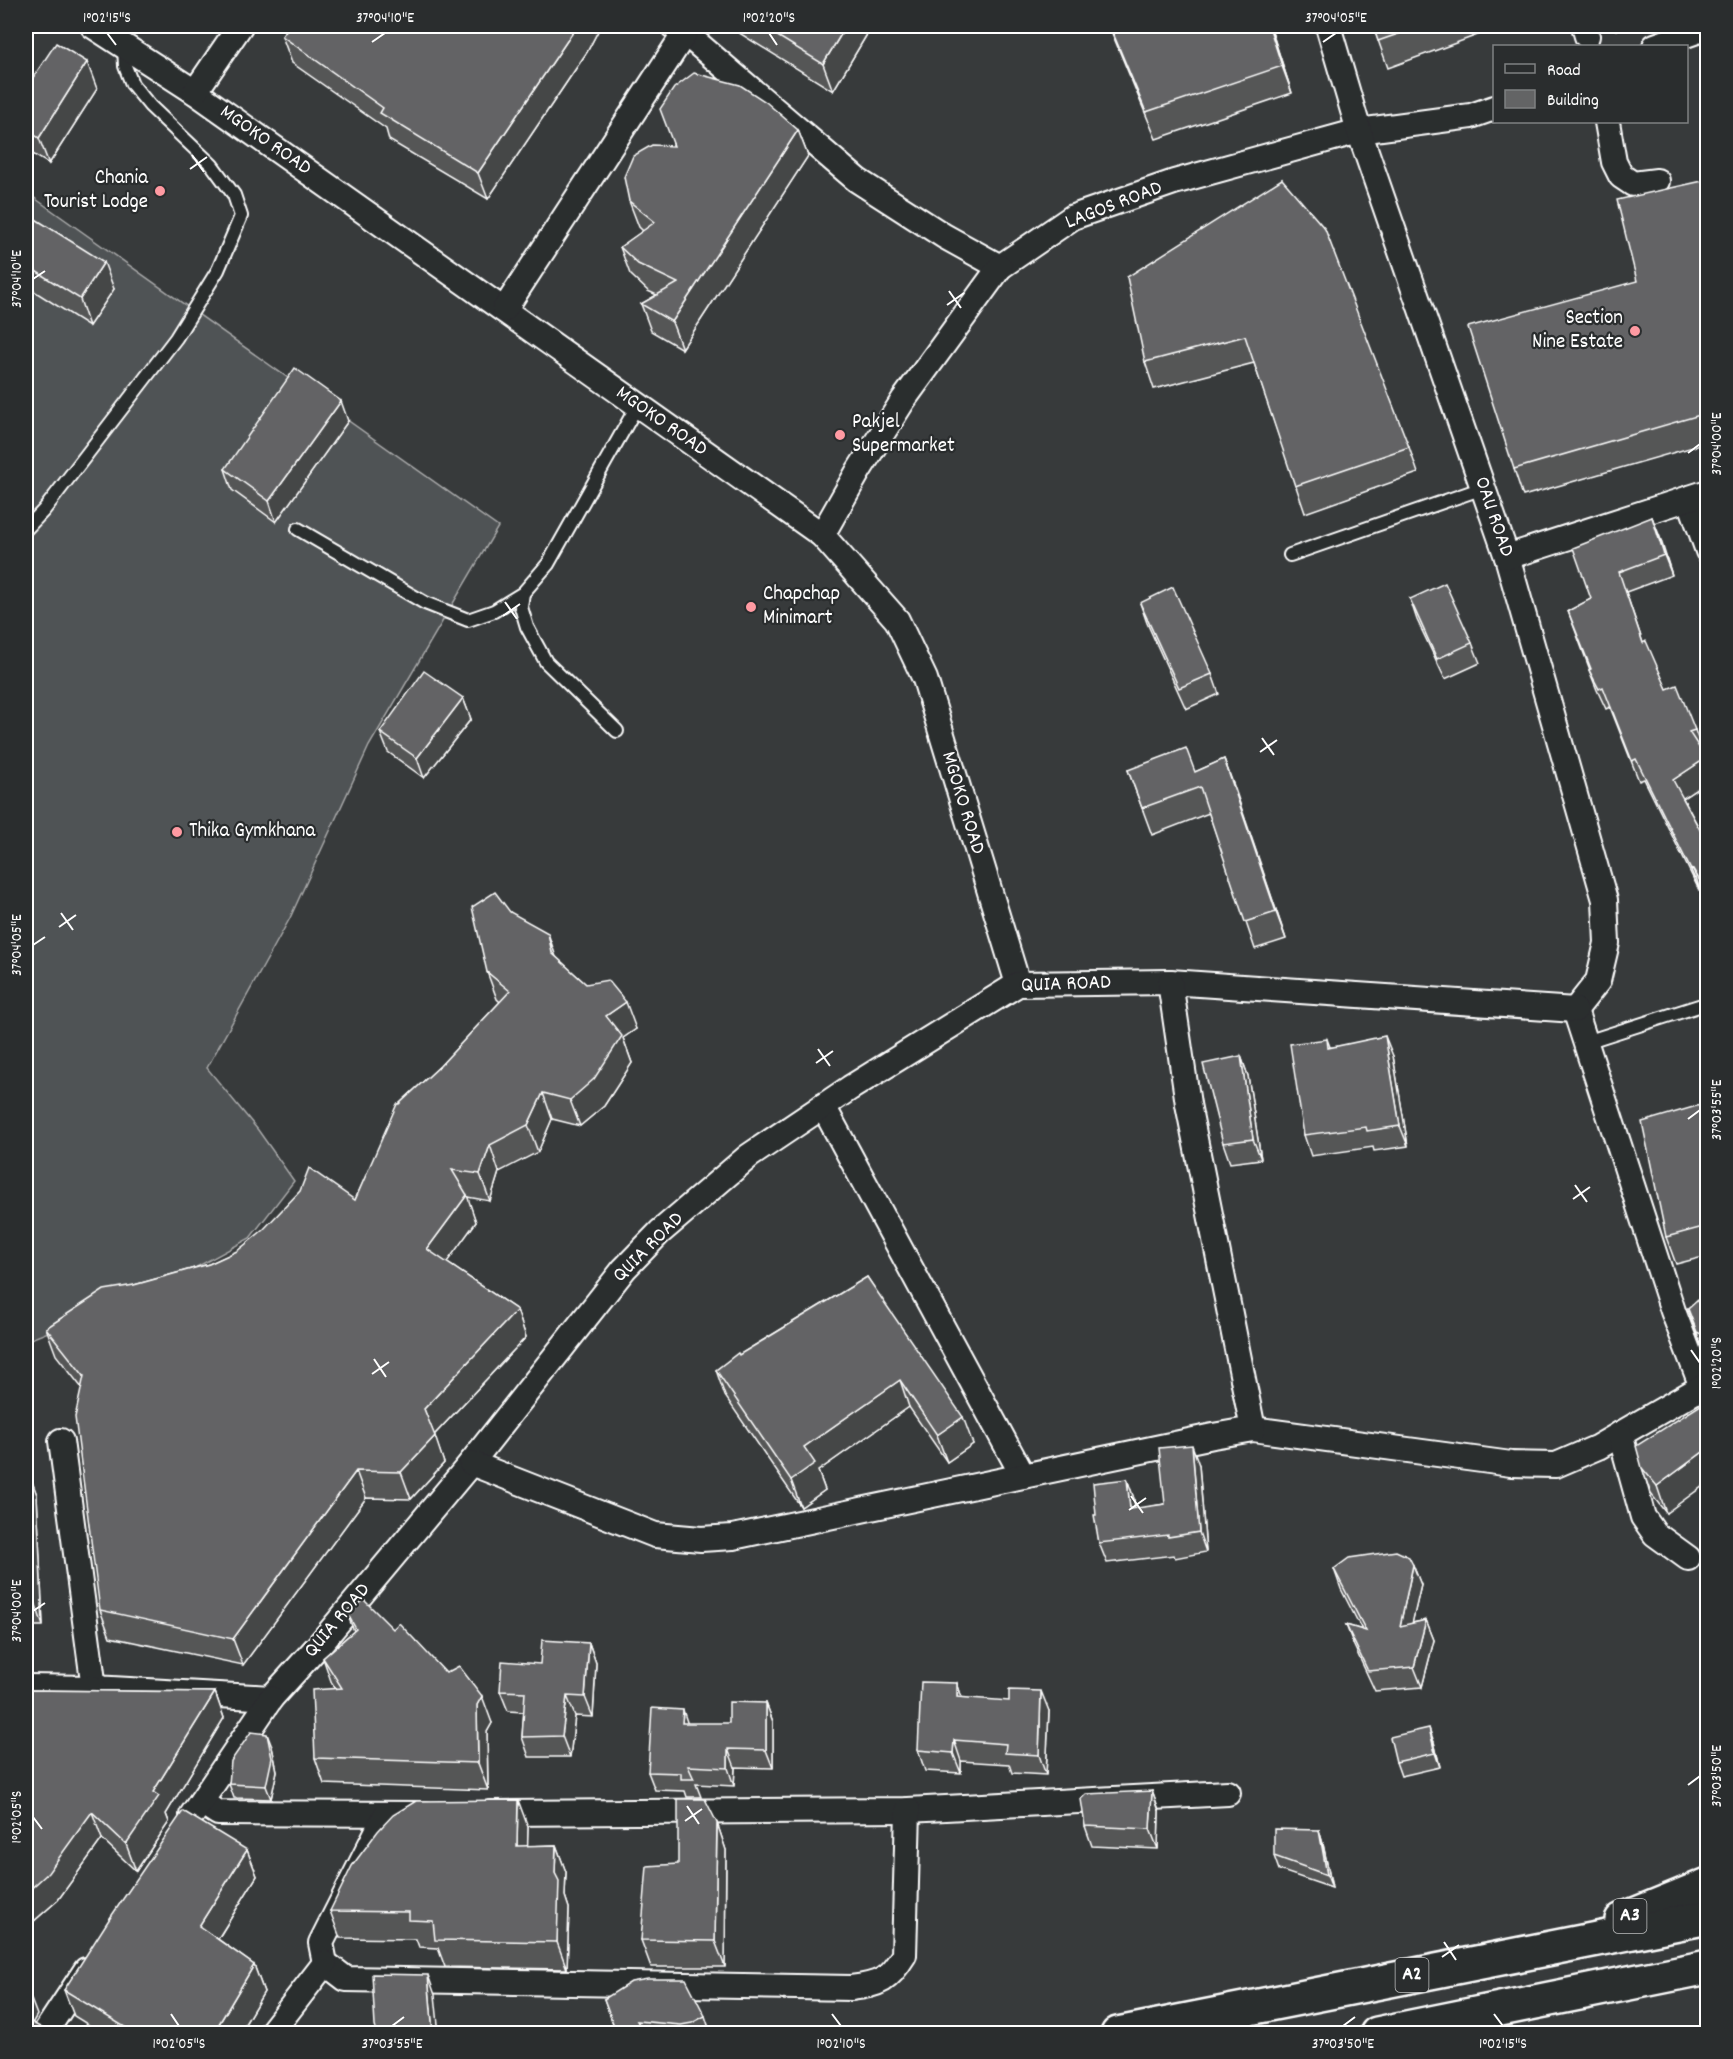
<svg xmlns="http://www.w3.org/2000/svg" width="1733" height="2059" viewBox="0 0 1733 2059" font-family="Dekko,sans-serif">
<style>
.garden{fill:#505354;stroke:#a8a9aa;stroke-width:1.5}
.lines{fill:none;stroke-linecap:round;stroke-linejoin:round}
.service-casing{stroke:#fff;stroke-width:16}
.minor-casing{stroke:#fff;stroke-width:28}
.trunk-casing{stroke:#fff;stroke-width:38}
.service{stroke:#2a2d2e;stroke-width:12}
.minor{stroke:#2a2d2e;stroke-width:24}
.trunk{stroke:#2a2d2e;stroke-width:33}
.wall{fill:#555657;stroke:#fff;stroke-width:1.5}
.shaded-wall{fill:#454647;stroke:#fff;stroke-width:1.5}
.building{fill:#636465;stroke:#fff;stroke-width:1.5}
.ticks{fill:none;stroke:#fff;stroke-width:2}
.poi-dot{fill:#ff9aa2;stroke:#2a2d2e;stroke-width:2}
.labels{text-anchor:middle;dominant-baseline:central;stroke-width:4.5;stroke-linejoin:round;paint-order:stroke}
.shield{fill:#2a2d2e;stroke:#bfc0c0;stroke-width:1.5}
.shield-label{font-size:20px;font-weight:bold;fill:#fff}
.street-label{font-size:21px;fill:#fff;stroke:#2a2d2e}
.poi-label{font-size:21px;fill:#fff;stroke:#2a2d2e;text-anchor:start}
.neatline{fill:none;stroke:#fff;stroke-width:2}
.ticks-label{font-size:15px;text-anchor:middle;fill:#fff}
</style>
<rect width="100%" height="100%" fill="#373a3b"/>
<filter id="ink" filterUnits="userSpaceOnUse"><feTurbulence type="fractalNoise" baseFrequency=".0167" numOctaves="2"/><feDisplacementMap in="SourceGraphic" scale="12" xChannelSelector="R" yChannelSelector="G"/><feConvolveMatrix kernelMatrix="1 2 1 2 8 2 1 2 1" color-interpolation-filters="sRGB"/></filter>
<g filter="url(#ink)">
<polygon class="garden" points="26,192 498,527 369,746 290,918 207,1068 258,1130 294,1181 250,1238 158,1288 26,1341"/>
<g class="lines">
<defs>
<g id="service">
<polyline points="26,529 44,510 176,338 218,270 241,216 234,195 212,165 150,106 132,84 125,66 124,47"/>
<polyline points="298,529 425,603 468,620 494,611 523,593 548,564 637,406"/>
<polyline points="1290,555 1483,488"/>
<polyline points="523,593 521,607 527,627 546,662 617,731"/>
<polyline points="1586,1042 1708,1003"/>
</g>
<g id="minor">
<polyline points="93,26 195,92 822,535 897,620 925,679 1018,984"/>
<polyline points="673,26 685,33 857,180 944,236 1000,267 1073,217 1174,182 1359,131 1471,116 1494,108"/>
<polyline points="1328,26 1359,131 1507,557 1605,900 1607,943 1598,981 1575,1010"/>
<polyline points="1584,26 1587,36"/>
<polyline points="1655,46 1708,27"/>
<polyline points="195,92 240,26"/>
<polyline points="1607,122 1614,162 1621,176 1633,184 1657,181"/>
<polyline points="504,310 685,33"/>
<polyline points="1689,498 1708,551"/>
<polyline points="822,535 859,470 904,399 1000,267"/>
<polyline points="1507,557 1708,492"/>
<polyline points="1575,1010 1673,1311 1702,1387 1708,1386"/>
<polyline points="823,1106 1023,1476"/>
<polyline points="1253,1429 1511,1464 1556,1465 1598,1447 1702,1387"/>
<polyline points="1620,1434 1643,1517 1655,1534 1688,1558"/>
<polyline points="61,1441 94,1688 271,1698 319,1645 471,1463 624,1269 660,1232 749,1156 850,1088 1018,984 1170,982 1575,1010"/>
<polyline points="471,1463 655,1535 701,1539 733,1537 1213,1436 1253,1429 1188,1104 1170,982"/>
<polyline points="26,1687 94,1688"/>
<polyline points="201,1802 218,1813 426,1814"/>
<polyline points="491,1813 908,1810 1228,1793"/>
<path d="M386,1814l-65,129 4,20 21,16 505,9c30,-4 37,-7 53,-33l4,-145"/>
<polyline points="192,1815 271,1698"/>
<polyline points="44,2034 86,1970"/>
<polyline points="270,2034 325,1963"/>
</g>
<g id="trunk">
<polyline points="1622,1920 1708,1885"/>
<polyline points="1118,2034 1708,1917"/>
<polyline points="1377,2034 1708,1967"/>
</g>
</defs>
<use href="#service" class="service-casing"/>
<use href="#minor" class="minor-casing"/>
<use href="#trunk" class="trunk-casing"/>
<use href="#service" class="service"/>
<use href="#minor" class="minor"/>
<use href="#trunk" class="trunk"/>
</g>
<g class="wall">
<polygon points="289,26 596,26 598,31 587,52 488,199 389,140 386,129 292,63 282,36"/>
<polygon points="728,26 872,26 833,91"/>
<polygon points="1109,26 1270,26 1292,93 1156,139"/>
<polygon points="1373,26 1502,26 1388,68"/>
<polygon points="1615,26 1628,26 1616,30"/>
<polygon points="26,83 28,85 97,89 49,164 26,150"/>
<polygon points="798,130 808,156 682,349 651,331 641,304 657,295 648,291 630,274 620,247 643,231 639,227 629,201 674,146"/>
<polygon points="1282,179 1409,447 1418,473 1305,513 1254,363 1154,389 1145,362"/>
<polygon points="1707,180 1707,443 1523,496 1514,469 1637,281"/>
<polygon points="26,213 114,289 89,326 26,286"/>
<polygon points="348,421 276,522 232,490 225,469"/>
<polygon points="1652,517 1672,575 1626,592 1643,643 1667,689 1695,730 1702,750 1701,750 1707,762 1707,782 1683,798 1707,843 1707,901 1700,889 1699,890 1644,779 1639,781 1610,707 1606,709 1597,690 1589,670 1590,670 1568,611 1591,599"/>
<polygon points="1410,599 1472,643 1480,663 1445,679 1417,620"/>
<polygon points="1140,603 1212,674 1219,694 1186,709 1147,623"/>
<polygon points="463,698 471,719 424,778 388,752 380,732"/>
<polygon points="1224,759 1286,939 1255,949 1209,813 1152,835 1128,770 1195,772"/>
<polygon points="510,912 556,957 636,1029 623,1038 632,1063 604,1106 580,1126 552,1119 538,1152 499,1172 490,1201 467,1197 476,1222 446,1262 517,1310 526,1337 434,1435 444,1463 411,1499 366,1498 243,1665 110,1637 100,1610 82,1388 56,1355 46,1328 134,1285 209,1264 355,1200 399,1104 440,1066 500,1002 497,999 487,972"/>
<polygon points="1327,1039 1330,1047 1393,1056 1408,1146 1374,1151 1373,1147 1311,1156 1304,1135"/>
<polygon points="1241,1056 1248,1076 1261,1159 1230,1163 1223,1143"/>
<polygon points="1707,1103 1707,1256 1676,1264 1666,1237"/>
<polygon points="867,1277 973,1444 947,1462 909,1407 818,1471 825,1490 801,1507 725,1396 716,1370 739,1355"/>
<polygon points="1707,1295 1707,1354 1704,1352 1688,1309"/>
<polygon points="1707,1401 1666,1513 1651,1494 1642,1468"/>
<polygon points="1199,1465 1206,1552 1175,1558 1174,1555 1107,1563 1099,1543 1096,1515 1127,1479 1134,1499 1135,1509 1165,1504"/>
<polygon points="26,1469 37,1495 43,1626 26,1626"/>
<polygon points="1413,1565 1421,1585 1412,1623 1426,1620 1434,1640 1422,1687 1375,1691 1354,1646 1346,1625 1362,1630 1341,1589 1334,1569"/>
<polygon points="346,1611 393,1629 492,1723 487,1732 488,1790 324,1784 315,1758 335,1688 332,1684 323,1658 354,1631"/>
<polygon points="589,1643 596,1663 593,1717 575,1716 570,1757 529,1757 522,1737 524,1712 508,1711 500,1691 540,1664"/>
<polygon points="957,1683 962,1698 1049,1711 1046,1775 1012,1773 1009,1764 961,1761 961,1773 925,1771 918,1750"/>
<polygon points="26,1690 215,1692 224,1718 166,1814 169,1822 136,1871 102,1839 58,1900 26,1928"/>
<polygon points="766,1703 773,1722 773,1768 735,1767 734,1786 696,1784 701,1797 687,1797 685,1791 655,1790 648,1772 729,1723"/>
<polygon points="1434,1742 1440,1767 1401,1776 1396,1762"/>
<polygon points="272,1747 277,1771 271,1799 234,1798 229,1784"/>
<polygon points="1152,1791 1159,1811 1158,1849 1092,1846 1085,1826"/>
<polygon points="717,1823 726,1850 725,1967 651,1967 641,1940 678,1864"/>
<polygon points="528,1827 527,1846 556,1845 566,1872 565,1896 569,1908 567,1969 445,1967 438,1948 419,1947 416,1939 340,1938 330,1911"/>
<polygon points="1319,1830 1323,1844 1332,1888 1279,1870 1274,1856"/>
<polygon points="247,1850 257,1876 218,1939 254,1965 264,1992 239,2034 103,2034 74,2016 64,1990"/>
<polygon points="604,1999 705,2016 711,2034 617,2034"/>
</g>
<g class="shaded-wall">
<polygon points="577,26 596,26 598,31 587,52 488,199 478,173"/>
<polygon points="846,26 872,26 833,91 823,64"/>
<polygon points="1269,26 1270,26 1292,93 1282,66"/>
<polygon points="87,62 97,89 49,164 39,138"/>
<polygon points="798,130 808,156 682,349 672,322"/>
<polygon points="104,262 114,289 89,326 80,299"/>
<polygon points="341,401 348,421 276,522 269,501"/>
<polygon points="1652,517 1660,537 1672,575 1664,555"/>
<polygon points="463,698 471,719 424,778 417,758"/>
<polygon points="1706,758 1707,762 1707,782 1680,800 1673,780"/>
<polygon points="1224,759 1234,786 1286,939 1276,912"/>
<polygon points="1693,869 1700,889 1699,890 1691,870"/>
<polygon points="548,933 557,960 552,953"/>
<polygon points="626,1002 636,1029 623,1038 632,1063 604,1106 580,1126 570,1100 606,1016"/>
<polygon points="1385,1036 1393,1056 1408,1146 1400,1126"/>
<polygon points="1241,1056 1248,1076 1261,1159 1253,1139"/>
<polygon points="543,1093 552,1119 538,1152 528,1125"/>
<polygon points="490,1145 499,1172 490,1201 480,1174"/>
<polygon points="467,1195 476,1222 437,1276 427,1249"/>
<polygon points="517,1310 526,1337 434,1435 424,1409"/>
<polygon points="900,1380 909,1407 818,1471 825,1490 801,1507 791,1480 804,1447"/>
<polygon points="963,1417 973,1444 947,1462 937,1435"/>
<polygon points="435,1436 444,1463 411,1499 401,1472"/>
<polygon points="1192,1445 1199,1465 1206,1552 1199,1532"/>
<polygon points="1707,1449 1707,1483 1666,1513 1657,1486"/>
<polygon points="27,1468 37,1495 43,1626 34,1599"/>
<polygon points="356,1471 366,1498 243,1665 233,1639"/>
<polygon points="1127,1479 1134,1499 1137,1530 1130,1509"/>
<polygon points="1413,1565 1421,1585 1407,1646 1400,1626"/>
<polygon points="1426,1620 1434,1640 1422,1687 1414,1667"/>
<polygon points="589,1643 596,1663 593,1717 585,1697"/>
<polygon points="957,1683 964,1704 957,1697"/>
<polygon points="1041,1691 1049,1711 1046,1775 1039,1755"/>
<polygon points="215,1692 224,1718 166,1814 169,1822 136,1871 126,1844 153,1792"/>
<polygon points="482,1696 492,1723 487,1732 488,1790 478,1763 477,1705"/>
<polygon points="567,1696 575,1716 570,1757 562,1736"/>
<polygon points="766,1703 773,1722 773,1768 766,1750"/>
<polygon points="683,1710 689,1728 682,1723"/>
<polygon points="1429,1728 1434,1742 1440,1767 1435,1753"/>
<polygon points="267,1734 272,1747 277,1771 271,1799 266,1786"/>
<polygon points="954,1740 961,1761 961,1773 953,1753"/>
<polygon points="728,1749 735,1767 734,1786 728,1768"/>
<polygon points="1152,1791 1159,1811 1158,1849 1150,1829"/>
<polygon points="518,1800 528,1827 527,1873 517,1846"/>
<polygon points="92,1812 102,1839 58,1900 26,1928 26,1893"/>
<polygon points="717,1823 726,1850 725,1967 715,1941"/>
<polygon points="1319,1830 1323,1844 1332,1888 1327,1875"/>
<polygon points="556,1845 566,1872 565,1896 569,1908 567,1969 557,1942 555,1873"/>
<polygon points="247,1850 257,1876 209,1953 199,1926"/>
<polygon points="254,1965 264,1992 239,2034 213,2034"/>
<polygon points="428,1975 435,1995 439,2034 433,2034"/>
<polygon points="27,1989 37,2015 26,2034 26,1992"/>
</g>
<g class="building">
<polygon points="289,26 577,26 478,173 380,113 383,108 282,36"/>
<polygon points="761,26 846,26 823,64"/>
<polygon points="1110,26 1269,26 1282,66 1146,112"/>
<polygon points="1373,26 1421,26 1378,41"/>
<polygon points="56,43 87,62 39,138 26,129 26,83 28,85"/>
<polygon points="694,73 740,85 766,102 798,130 672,322 641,304 678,283 638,264 620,247 655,222 629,201 624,177 633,156 652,145 674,146 660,109 674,88"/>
<polygon points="1282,179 1325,229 1409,447 1295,486 1245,336 1145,362 1127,277"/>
<polygon points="1707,180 1707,413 1514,469 1468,327 1637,281 1617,200"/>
<polygon points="26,213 104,262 80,299 26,265"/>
<polygon points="295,368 341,401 269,501 225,469"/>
<polygon points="1652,517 1664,555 1619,572 1643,643 1646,641 1667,689 1677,685 1695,730 1689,732 1706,758 1673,780 1707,843 1707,893 1693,869 1691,870 1636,759 1632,761 1603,687 1599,689 1589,670 1591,669 1568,611 1591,599 1573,548"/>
<polygon points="1445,583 1472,643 1437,659 1410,599"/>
<polygon points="1173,587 1212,674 1179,688 1140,603"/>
<polygon points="424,671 463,698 417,758 380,732"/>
<polygon points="1186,748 1195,772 1224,759 1276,912 1245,922 1200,787 1142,808 1128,770"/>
<polygon points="495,892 510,912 548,933 552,953 586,984 608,980 626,1002 606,1016 622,1036 594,1079 570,1100 543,1093 528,1125 490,1145 480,1174 452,1170 467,1195 427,1249 517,1310 424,1409 435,1436 401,1472 356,1471 233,1639 100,1610 75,1417 84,1376 46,1328 104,1290 134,1285 209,1264 237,1251 263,1230 300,1191 309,1168 355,1200 397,1104 399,1104 440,1066 510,991 487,972 472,907"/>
<polygon points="1707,995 1707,1015 1701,997"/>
<polygon points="1385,1036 1400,1126 1367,1131 1366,1127 1304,1135 1290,1044 1327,1039 1328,1048"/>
<polygon points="1241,1056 1253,1139 1223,1143 1203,1064"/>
<polygon points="1707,1103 1707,1226 1666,1237 1642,1122"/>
<polygon points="867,1277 963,1417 937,1435 900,1380 804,1447 815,1463 791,1480 716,1370 738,1353 739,1355"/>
<polygon points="1707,1295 1707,1337 1697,1332 1688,1309 1699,1299"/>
<polygon points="1707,1401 1707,1449 1657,1486 1642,1468 1636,1446"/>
<polygon points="1192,1445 1199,1532 1168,1537 1168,1535 1099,1543 1094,1515 1096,1515 1093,1483 1127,1479 1130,1509 1165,1504 1159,1448"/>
<polygon points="27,1468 34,1599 26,1599 26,1469"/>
<polygon points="1707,1515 1707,1542 1705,1545"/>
<polygon points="1396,1551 1409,1557 1413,1565 1400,1626 1426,1620 1414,1667 1368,1671 1346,1625 1366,1631 1334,1569 1349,1558"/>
<polygon points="364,1600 393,1629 399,1623 446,1673 459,1666 482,1696 477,1705 478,1763 315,1758 312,1690 342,1688 323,1658 356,1629 346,1611"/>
<polygon points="542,1640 589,1643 585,1697 567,1696 562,1736 522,1737 525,1692 500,1691 502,1661 540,1664"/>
<polygon points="921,1682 957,1683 957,1697 1009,1701 1009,1690 1041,1691 1039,1755 1005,1753 1006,1744 954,1740 953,1753 918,1750"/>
<polygon points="26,1690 215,1692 153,1792 159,1796 126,1844 92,1812 48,1873 26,1893"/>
<polygon points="729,1702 766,1703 766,1750 728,1749 728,1768 688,1766 694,1779 681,1779 681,1773 648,1772 652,1708 683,1710 682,1723 729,1723"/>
<polygon points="1429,1728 1435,1753 1396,1762 1390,1737"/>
<polygon points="251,1732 267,1734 272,1758 266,1786 229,1784 231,1761"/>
<polygon points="1152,1791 1150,1829 1085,1826 1081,1799 1086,1794"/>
<polygon points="678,1799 705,1799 717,1823 715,1941 641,1940 647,1866 678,1864"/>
<polygon points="518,1800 517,1846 556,1845 555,1873 559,1881 557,1942 435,1940 433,1921 409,1920 409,1912 330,1911 352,1866 378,1831 393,1815 416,1801"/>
<polygon points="183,1811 247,1850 199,1926 254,1965 213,2034 136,2034 64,1990 108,1921"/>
<polygon points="1274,1829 1319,1830 1327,1875 1274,1856"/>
<polygon points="372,1974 428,1975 433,2034 377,2034 375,2026"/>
<polygon points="648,1979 686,1979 705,2016 692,2023 681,2025 637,2021 645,2034 617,2034 604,1999 631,1982"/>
<polygon points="26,2019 52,2034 26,2034"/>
</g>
</g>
<path class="ticks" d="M107,33l9,12M769,33l8,12M372,42l13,-9M1323,42l13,-9M192,155l12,17M190,169l17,-12M33,279l12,-8M949,291l12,17M947,305l17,-12M1688,453l12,-9M505,602l12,17M503,616l17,-12M1262,738l12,17M1260,752l17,-12M61,913l12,17M59,927l17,-12M33,945l12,-8M818,1049l12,17M816,1063l17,-12M1688,1119l12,-9M1575,1185l12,17M1573,1199l17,-12M1691,1350l9,13M374,1359l12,18M372,1374l17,-12M1131,1496l12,17M1129,1510l17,-12M33,1611l12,-8M1688,1785l12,-9M687,1806l12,18M33,1817l9,12M685,1821l17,-12M1444,1942l12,18M1442,1957l17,-12M171,2014l8,12M832,2014l9,12M1494,2014l9,12M392,2026l12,-9M1343,2026l12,-9"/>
<g class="poi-dot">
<circle cx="160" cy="191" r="6"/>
<circle cx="1635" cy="331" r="6"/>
<circle cx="840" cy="435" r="6"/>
<circle cx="751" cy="607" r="6"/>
<circle cx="177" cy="832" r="6"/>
</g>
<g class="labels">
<g class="shield">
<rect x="1613.5" y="1899" width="33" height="34" rx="4.5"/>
<rect x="1395.5" y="1958" width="33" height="34" rx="4.5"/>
</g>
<g class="shield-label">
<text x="1630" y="1916">A3</text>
<text x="1412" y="1975">A2</text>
</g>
<g class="street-label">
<text transform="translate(265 141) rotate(35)">MGOKO ROAD</text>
<text transform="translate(1114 206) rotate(-21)">LAGOS ROAD</text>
<text transform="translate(661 422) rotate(35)">MGOKO ROAD</text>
<text transform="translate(1493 517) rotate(71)">OAU ROAD</text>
<text transform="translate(962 803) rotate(73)">MGOKO ROAD</text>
<text transform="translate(1066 985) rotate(-2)">QUIA ROAD</text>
<text transform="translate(649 1248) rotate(-45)">QUIA ROAD</text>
<text transform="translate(338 1621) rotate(-50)">QUIA ROAD</text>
</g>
<g class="poi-label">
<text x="148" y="179" text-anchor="end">Chania<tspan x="148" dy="24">Tourist Lodge</tspan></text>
<text x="1623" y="319" text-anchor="end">Section<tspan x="1623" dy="24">Nine Estate</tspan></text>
<text x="852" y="423">Pakjel<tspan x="852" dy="24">Supermarket</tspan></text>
<text x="763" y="595">Chapchap<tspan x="763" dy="24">Minimart</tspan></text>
<text x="189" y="832">Thika Gymkhana</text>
</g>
</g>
<rect width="1733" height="2059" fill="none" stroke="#2a2d2e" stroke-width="66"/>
<rect x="1493" y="45" width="195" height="78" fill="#2a2d2e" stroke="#7f8182" stroke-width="1.5"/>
<rect x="1505" y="64" width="30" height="9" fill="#2a2d2e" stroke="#7f8182" stroke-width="1.5"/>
<text x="1547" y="75" font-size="18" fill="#ffffff">Road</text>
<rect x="1505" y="90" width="30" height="18" fill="#636465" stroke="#7f8182" stroke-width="1.5"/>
<text x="1547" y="105" font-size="18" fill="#ffffff">Building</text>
<rect x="33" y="33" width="1667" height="1993" class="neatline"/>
<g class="ticks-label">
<text x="107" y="22">1°02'15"S</text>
<text x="385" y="22">37°04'10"E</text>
<text x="769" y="22">1°02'20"S</text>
<text x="1336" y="22">37°04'05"E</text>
<text transform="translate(16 279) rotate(-90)" y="5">37°04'10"E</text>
<text transform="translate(1716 444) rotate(-90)" y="5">37°04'00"E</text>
<text transform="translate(16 945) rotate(-90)" y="5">37°04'05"E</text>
<text transform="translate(1716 1110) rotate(-90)" y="5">37°03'55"E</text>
<text transform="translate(1716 1363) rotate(-90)" y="5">1°02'20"S</text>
<text transform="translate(16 1611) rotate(-90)" y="5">37°04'00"E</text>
<text transform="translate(1716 1776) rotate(-90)" y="5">37°03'50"E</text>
<text transform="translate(16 1817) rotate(-90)" y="5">1°02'05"S</text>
<text x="179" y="2048">1°02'05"S</text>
<text x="392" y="2048">37°03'55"E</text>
<text x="841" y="2048">1°02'10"S</text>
<text x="1343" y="2048">37°03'50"E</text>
<text x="1503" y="2048">1°02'15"S</text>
</g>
</svg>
